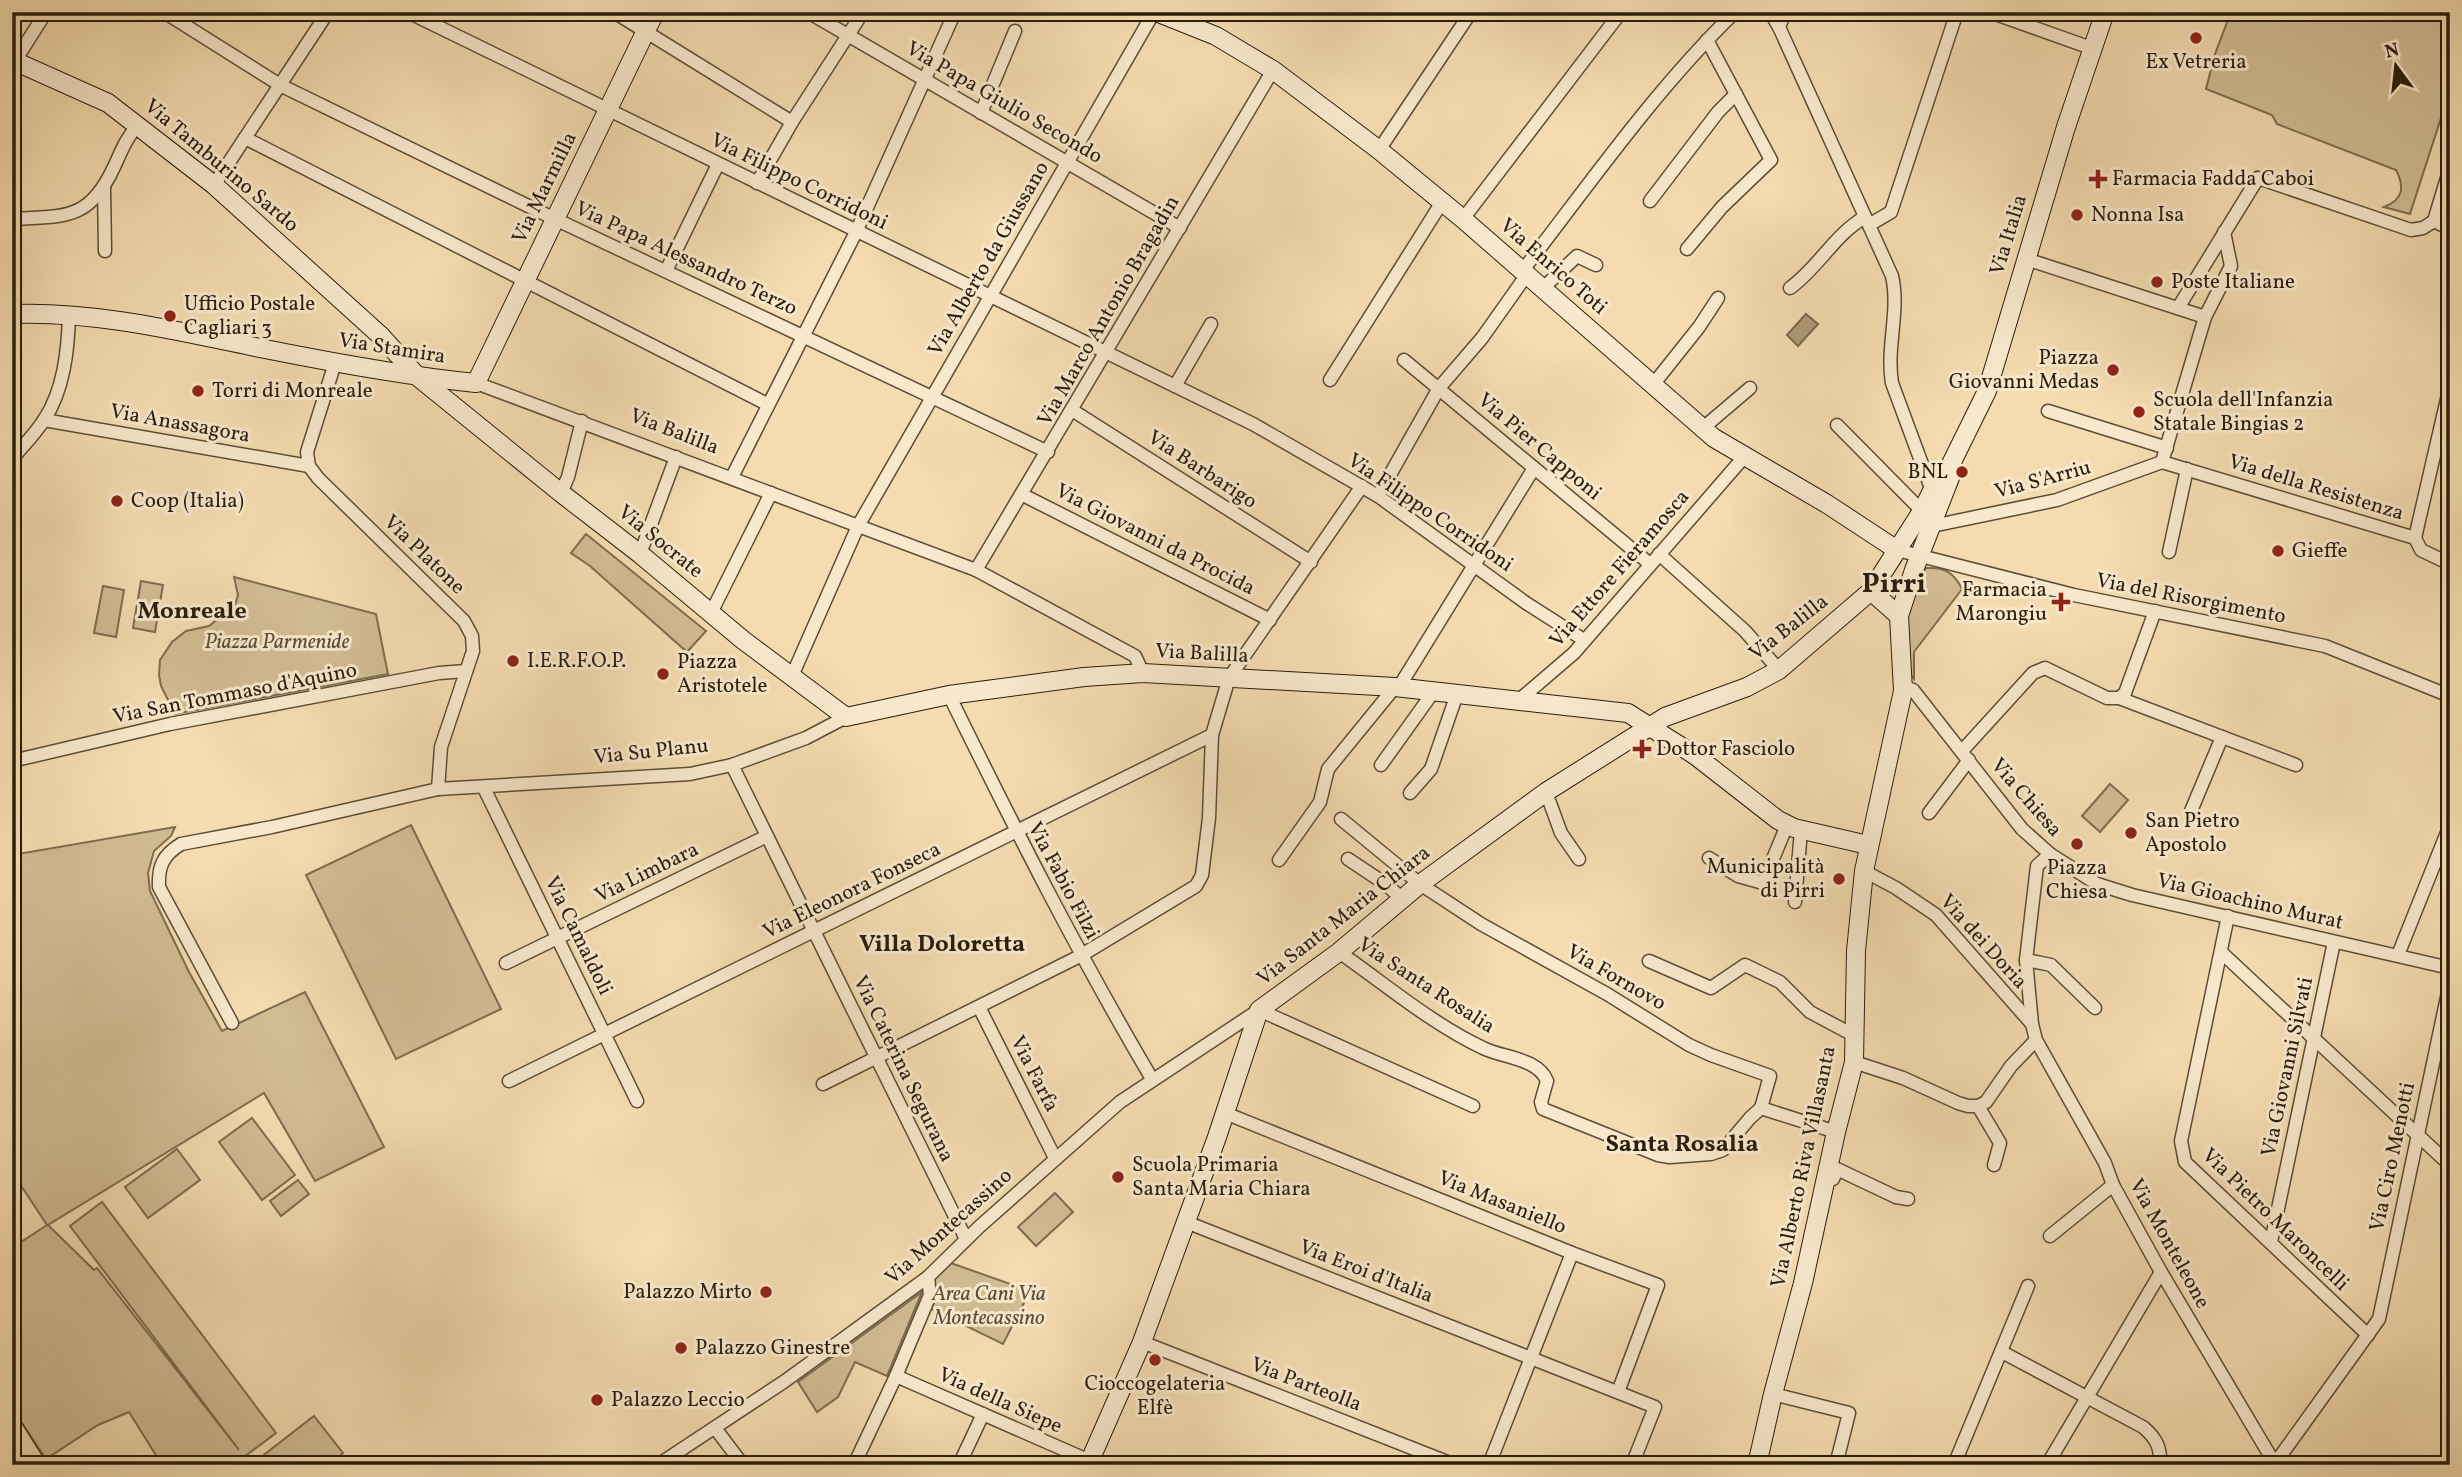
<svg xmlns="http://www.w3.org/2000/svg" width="2462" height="1477" viewBox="0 0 2462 1477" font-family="Vollkorn,serif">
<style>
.green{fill:#d2bc94;stroke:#7e6c50;stroke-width:2}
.water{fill:#af9b79;stroke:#7a694e;stroke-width:2}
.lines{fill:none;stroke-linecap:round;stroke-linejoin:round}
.street-casing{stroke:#5c4d36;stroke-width:15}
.secondary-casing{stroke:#2a1d0d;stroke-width:20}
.highway-casing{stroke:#2a1d0d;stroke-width:25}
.street{stroke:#f8e8cc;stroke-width:12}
.secondary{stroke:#f8e8cc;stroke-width:18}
.highway{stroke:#f4dcb0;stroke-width:23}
.poi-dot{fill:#8f2418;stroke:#f8e8cc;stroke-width:2.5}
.labels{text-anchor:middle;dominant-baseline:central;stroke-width:6;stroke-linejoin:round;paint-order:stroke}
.poi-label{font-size:21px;fill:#2a1d0d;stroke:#f8e8cc;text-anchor:start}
.street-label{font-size:21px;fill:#2a1d0d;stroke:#f8e8cc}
.park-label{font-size:21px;font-style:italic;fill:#5c4d36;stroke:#f8e8cc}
.quarter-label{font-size:24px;font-weight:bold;fill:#2a1d0d;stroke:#f8e8cc}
.district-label{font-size:28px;font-weight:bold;fill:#2a1d0d;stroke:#f8e8cc}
</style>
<rect width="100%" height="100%" fill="#f4dcb0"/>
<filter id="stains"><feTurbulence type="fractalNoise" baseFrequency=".00286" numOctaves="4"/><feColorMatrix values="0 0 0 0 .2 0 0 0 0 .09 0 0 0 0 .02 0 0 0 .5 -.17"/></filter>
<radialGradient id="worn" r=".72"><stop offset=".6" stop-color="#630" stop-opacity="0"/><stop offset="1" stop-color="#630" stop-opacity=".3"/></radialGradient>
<g class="green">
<path d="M2231,12h219v78l-40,124 -26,-7c19,-7 21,-20 12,-37l-119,-46 -5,-9 -66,-26 9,-35z"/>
<polygon points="586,534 706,631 687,652 590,566 571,553"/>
<path d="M1927,568c18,-1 27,5 35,21l-48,63v27l-5,-6 -4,-55 15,-46z"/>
<polygon points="234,577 376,614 388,674 175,714 161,686 159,675 160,660 172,642 186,631 209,626 235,605 238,595"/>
<polygon points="141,581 163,585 155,632 133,628"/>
<polygon points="103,586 124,590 116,637 94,633"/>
<polygon points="2110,784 2128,800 2100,832 2082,816"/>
<polygon points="411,825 501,1009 396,1059 306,875"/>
<polygon points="175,827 171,836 154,851 148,873 150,891 189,972 222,1031 305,992 384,1147 315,1181 264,1093 48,1225 94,1270 97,1268 239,1450 70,1226 102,1202 276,1433 244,1457 250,1465 162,1465 129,1412 98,1425 46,1459 12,1408 12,1248 47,1225 12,1172 12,855"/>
<polygon points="252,1118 295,1175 262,1200 219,1142"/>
<polygon points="177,1149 200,1180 148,1218 125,1187"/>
<polygon points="298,1180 309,1194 281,1216 270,1201"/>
<polygon points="1055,1193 1073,1212 1036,1246 1018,1227"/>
<polygon points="948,1262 1030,1291 1003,1344 931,1309 932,1279"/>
<polygon points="922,1292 887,1376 855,1362 838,1397 817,1412 798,1382"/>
<polygon points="314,1416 343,1453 328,1465 259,1465 256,1461"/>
</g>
<polygon class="water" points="1806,314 1818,324 1798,346 1787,335"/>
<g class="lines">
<defs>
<g id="street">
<polyline points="164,12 280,85 555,219 1048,452"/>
<polyline points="408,12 1253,424 1378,496 1526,603 1584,640"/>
<polyline points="614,12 792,122"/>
<polyline points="808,12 1180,228"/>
<path d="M1770,12l9,15 113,249c8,35 -6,71 0,107l40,108"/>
<polyline points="1990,12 2091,48"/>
<polyline points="1779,27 1785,12"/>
<polyline points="15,61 46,12"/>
<polyline points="981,113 1015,31"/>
<polyline points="245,138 767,404"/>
<polyline points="1379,150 1471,12"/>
<polyline points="757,183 792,122 863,12"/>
<polyline points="214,185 328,12"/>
<polyline points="104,187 105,251"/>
<polyline points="1650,201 1718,112 1736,94"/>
<path d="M12,219c53,-3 77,2 102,-52 7,-15 12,-29 24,-42"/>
<polyline points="1463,219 1621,12"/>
<polyline points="2434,221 2450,168"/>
<polyline points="2434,221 2450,229"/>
<polyline points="1869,225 1891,212 1957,12"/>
<polyline points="1687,249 1722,207 1771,160 1707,40"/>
<polyline points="2026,259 2205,317"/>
<path d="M1523,270c68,-88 132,-180 212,-258"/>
<polyline points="666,271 718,164"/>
<polyline points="1543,288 1577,256 1596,265"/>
<path d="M1790,288c28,-20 45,-54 75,-71"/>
<polyline points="2178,308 2258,178 2411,230 2423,228 2434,221"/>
<polyline points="1404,360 1650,564"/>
<polyline points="335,363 307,452 309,466 318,478 464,621 472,636 473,651 441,747 438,789"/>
<polyline points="1330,380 1442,202"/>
<polyline points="476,383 976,570 1135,656 1143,673"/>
<polyline points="1175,386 1211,324"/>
<polyline points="1652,386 1699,327 1718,298"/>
<polyline points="1072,410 1311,562"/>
<polyline points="2048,411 2167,448"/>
<polyline points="44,420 309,466"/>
<polyline points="1837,425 1922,511"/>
<polyline points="1703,428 1750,388"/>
<path d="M12,459c11,-13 23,-25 32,-39 20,-30 24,-70 25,-105"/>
<polyline points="2162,462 2415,538 2421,550 2450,564"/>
<polyline points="2162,462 2205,317 2231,266 2224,232"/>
<polyline points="732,477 856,232 955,12"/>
<polyline points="561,493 568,477 582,421"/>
<polyline points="1023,495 1270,620"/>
<polyline points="1378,496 1439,388 1482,338 1528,273"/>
<polyline points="1932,526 2057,500 2162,462"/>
<polyline points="2415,538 2450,386"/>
<polyline points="1897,550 2074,595 2325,646 2450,696"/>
<polyline points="2169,552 2187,469"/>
<polyline points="640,554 676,457"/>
<polyline points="1659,554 1745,631 1779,670"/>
<polyline points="976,570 1273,70"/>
<polyline points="711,613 771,493"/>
<polyline points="792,676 858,526 1154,12"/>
<polyline points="1904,686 1913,690 2022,829 2050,854 2097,884 2132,895 2450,968"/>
<polyline points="1399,687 1534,468"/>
<path d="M949,695c64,130 129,259 203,384"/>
<polyline points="2119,698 2125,693 2155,611"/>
<polyline points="1518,701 1574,653 1744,457"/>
<polyline points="1962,751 2033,673 2045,668 2107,698 2119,698 2296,765"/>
<polyline points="12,761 170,724 439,673 466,671"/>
<polyline points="732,765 966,1239"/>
<polyline points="1381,765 1434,691"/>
<polyline points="484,788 637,1101"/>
<polyline points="1546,792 1561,833 1579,859"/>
<polyline points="1410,793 1431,769 1457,694"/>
<polyline points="2191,811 2222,737"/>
<polyline points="1929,813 1969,760"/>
<polyline points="1341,819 1420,884 1481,924 1607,994 1689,1045 1711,1055 1770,1076 1761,1108"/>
<polyline points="2050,854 2037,866 2026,960 2032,1024 2036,1040 2105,1163 2113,1185 2161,1272 2275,1464"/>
<polyline points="1709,858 1738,876 1763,883 1787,825"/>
<polyline points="1348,859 1387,885 1402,899"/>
<polyline points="1279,860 1320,802 1328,769 1395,687"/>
<polyline points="1864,871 1896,888 1936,915 2032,1024"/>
<polyline points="1795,902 1801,830"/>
<polyline points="2228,916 2181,1141 2185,1162 2368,1335"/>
<path d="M1339,952c46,32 93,72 144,96 20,10 55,10 64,33l-6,21 2,7 115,46 12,2 41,-3 12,-4 27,-32 11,-10"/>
<polyline points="2222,953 2450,1165"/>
<polyline points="2398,955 2450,825"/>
<polyline points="2026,960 2051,965 2095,1008"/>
<polyline points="1649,961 1711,988 1745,965 1780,982 1810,1012 1855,1036"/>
<polyline points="506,963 767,836"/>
<polyline points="979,1007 1055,1158"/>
<path d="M232,1023l-73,-136c-1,-21 4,-32 22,-43l91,-17 166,-38 252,-15 42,-9 74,-27 40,-21"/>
<polyline points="1854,1062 1903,1078 1958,1103 1968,1106 1978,1106 1986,1102 2011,1066 2036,1040"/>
<polyline points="509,1081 1212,735"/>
<polyline points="823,1084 1080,956 1196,886 1202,875 1209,818 1212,735 1229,678 1362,486"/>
<polyline points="1978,1106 2000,1143 1994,1165"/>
<polyline points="1761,1108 1836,1132"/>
<polyline points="1225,1113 1572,1253 1658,1285 1618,1392"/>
<polyline points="1827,1176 1833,1179 1837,1169 1896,1197 1908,1199"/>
<polyline points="1186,1222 1655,1407 1632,1465"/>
<polyline points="2050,1236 2113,1185"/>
<polyline points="2271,1242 2334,942"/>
<polyline points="1142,1342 1455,1465"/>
<path d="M2002,1352l141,75c13,11 18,20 17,38"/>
<polyline points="896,1376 1090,1461"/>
<polyline points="1773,1394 1849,1413 1836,1465"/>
<polyline points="715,1428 743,1465"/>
<polyline points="658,1465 785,1381 928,1277 979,1227 1120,1102 1259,1010 1473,1106"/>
<polyline points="854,1465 896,1376 930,1295 928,1277"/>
<polyline points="959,1465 983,1414"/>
<polyline points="1489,1465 1572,1253"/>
<polyline points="1954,1465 2028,1286"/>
<polyline points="2047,1465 2161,1272"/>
<polyline points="2274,1465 2379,1319 2450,983"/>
</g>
<g id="secondary">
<polyline points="1156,12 1216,36 1273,70 1379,150 1463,219 1714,438 1827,504 1897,550"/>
<polyline points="12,60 108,103 214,185 381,336 418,377 561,493 640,554 743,640 846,717 949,695 1084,677 1143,673 1395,687 1619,712 1628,713 1696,756 1778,820 1794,828 1868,845"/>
<path d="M12,314c86,-3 170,18 253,35 70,14 140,27 211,34l179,-371"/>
<polyline points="1871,591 1899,616"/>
<polyline points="1088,1465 1142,1342 1217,1137 1259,1010 1339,952 1420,884 1546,792 1665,717 1747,687 1779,670 1871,591 1922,511 1941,473"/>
<polyline points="1757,1465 1773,1394 1803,1283 1836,1132 1854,1062 1856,951 1864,871 1903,691 1899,616 1914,570 1951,475 1949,468 1987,391 2066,127 2105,12"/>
</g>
<g id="highway">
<polyline points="12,1430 34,1465"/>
<polyline points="12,1461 15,1465"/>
</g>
</defs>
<use href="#street" class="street-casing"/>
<use href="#secondary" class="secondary-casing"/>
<use href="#highway" class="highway-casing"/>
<use href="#street" class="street"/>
<use href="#secondary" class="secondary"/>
<use href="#highway" class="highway"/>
</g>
<g class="poi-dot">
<circle cx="2196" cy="38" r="7"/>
<path d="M2094.5 168.5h7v7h7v7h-7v7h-7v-7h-7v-7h7z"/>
<circle cx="2077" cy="215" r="7"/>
<circle cx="2157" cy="282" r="7"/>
<circle cx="170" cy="316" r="7"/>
<circle cx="2113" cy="370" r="7"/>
<circle cx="198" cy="391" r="7"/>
<circle cx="2139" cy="412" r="7"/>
<circle cx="1962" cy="472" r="7"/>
<circle cx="117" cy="501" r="7"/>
<circle cx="2278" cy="551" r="7"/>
<path d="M2057.5 591.5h7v7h7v7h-7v7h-7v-7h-7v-7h7z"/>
<circle cx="513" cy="661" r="7"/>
<circle cx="663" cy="674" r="7"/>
<path d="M1638.5 738.5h7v7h7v7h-7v7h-7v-7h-7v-7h7z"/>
<circle cx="2131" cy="833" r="7"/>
<circle cx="2077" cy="844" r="7"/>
<circle cx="1839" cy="879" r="7"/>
<circle cx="1118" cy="1177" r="7"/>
<circle cx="766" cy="1292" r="7"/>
<circle cx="681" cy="1348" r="7"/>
<circle cx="1155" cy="1360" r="7"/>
<circle cx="597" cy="1400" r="7"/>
</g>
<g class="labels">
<g class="poi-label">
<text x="2196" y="62" text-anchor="middle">Ex Vetreria</text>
<text x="2112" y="179">Farmacia Fadda Caboi</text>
<text x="2091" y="215">Nonna Isa</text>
<text x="2171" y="282">Poste Italiane</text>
<text x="184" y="304">Ufficio Postale<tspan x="184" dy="24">Cagliari 3</tspan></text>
<text x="2099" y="358" text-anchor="end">Piazza<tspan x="2099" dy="24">Giovanni Medas</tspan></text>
<text x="212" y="391">Torri di Monreale</text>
<text x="2153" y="400">Scuola dell'Infanzia<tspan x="2153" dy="24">Statale Bingias 2</tspan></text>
<text x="1948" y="472" text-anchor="end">BNL</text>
<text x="131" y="501">Coop (Italia)</text>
<text x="2292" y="551">Gieffe</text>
<text x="2047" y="590" text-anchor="end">Farmacia<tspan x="2047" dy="24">Marongiu</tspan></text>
<text x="527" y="661">I.E.R.F.O.P.</text>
<text x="677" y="662">Piazza<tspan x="677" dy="24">Aristotele</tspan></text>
<text x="1656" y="749">Dottor Fasciolo</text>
<text x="2145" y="821">San Pietro<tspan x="2145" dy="24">Apostolo</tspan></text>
<text x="1825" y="867" text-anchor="end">Municipalità<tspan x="1825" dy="24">di Pirri</tspan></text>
<text x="2077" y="868" text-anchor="middle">Piazza<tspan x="2077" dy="24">Chiesa</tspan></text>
<text x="1132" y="1165">Scuola Primaria<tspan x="1132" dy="24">Santa Maria Chiara</tspan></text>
<text x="752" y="1292" text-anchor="end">Palazzo Mirto</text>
<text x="695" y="1348">Palazzo Ginestre</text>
<text x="1155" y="1384" text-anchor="middle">Cioccogelateria<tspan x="1155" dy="24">Elfè</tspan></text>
<text x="611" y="1400">Palazzo Leccio</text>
</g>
<g class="street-label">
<text transform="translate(1004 103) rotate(30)">Via Papa Giulio Secondo</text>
<text transform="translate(221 166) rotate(40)">Via Tamburino Sardo</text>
<text transform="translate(799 182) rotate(26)">Via Filippo Corridoni</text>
<text transform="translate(545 188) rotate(-64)">Via Marmilla</text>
<text transform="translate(2009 235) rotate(-73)">Via Italia</text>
<text transform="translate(686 259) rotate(25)">Via Papa Alessandro Terzo</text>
<text transform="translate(989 259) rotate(-60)">Via Alberto da Giussano</text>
<text transform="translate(1553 267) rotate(41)">Via Enrico Toti</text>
<text transform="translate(1109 311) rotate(-60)">Via Marco Antonio Bragadin</text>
<text transform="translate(392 349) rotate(9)">Via Stamira</text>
<text transform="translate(180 424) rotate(10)">Via Anassagora</text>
<text transform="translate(674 432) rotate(21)">Via Balilla</text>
<text transform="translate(1539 447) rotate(40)">Via Pier Capponi</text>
<text transform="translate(1202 470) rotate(33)">Via Barbarigo</text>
<text transform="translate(2043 480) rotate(-15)">Via S'Arriu</text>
<text transform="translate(2316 488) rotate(17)">Via della Resistenza</text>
<text transform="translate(1430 513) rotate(34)">Via Filippo Corridoni</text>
<text transform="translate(1155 540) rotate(27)">Via Giovanni da Procida</text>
<text transform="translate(660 542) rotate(39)">Via Socrate</text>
<text transform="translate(424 555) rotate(44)">Via Platone</text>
<text transform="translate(1620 569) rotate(-49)">Via Ettore Fieramosca</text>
<text transform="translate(2191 599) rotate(11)">Via del Risorgimento</text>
<text transform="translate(1789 628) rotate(-38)">Via Balilla</text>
<text transform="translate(1202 654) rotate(3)">Via Balilla</text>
<text transform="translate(235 694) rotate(-11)">Via San Tommaso d'Aquino</text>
<text transform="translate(651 752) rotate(-6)">Via Su Planu</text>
<text transform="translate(2026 798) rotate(49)">Via Chiesa</text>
<text transform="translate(647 873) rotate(-26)">Via Limbara</text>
<text transform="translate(1063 881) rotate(62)">Via Fabio Filzi</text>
<text transform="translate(852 891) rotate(-26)">Via Eleonora Fonseca</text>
<text transform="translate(2250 902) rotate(13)">Via Gioachino Murat</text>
<text transform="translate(1344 916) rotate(-38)">Via Santa Maria Chiara</text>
<text transform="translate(578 936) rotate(64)">Via Camaldoli</text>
<text transform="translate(1983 942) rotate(48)">Via dei Doria</text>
<text transform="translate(1616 978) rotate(30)">Via Fornovo</text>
<text transform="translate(1426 986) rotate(33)">Via Santa Rosalia</text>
<text transform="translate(2288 1067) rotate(-78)">Via Giovanni Silvati</text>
<text transform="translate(903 1069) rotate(64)">Via Caterina Segurana</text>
<text transform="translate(1034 1074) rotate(63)">Via Farfa</text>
<text transform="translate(2393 1157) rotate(-78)">Via Ciro Menotti</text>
<text transform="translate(1804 1167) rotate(-78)">Via Alberto Riva Villasanta</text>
<text transform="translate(1502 1203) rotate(22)">Via Masaniello</text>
<text transform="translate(2275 1220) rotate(44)">Via Pietro Maroncelli</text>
<text transform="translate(949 1227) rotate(-42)">Via Montecassino</text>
<text transform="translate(2169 1244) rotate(61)">Via Monteleone</text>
<text transform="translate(1366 1272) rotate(21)">Via Eroi d'Italia</text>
<text transform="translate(1306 1385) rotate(21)">Via Parteolla</text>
<text transform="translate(1000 1401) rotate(24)">Via della Siepe</text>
</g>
<g class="park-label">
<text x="277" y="642">Piazza Parmenide</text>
<text x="989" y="1294">Area Cani Via<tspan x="989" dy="24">Montecassino</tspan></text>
</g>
<g class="quarter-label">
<text x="192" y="612">Monreale</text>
<text x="942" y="945">Villa Doloretta</text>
<text x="1682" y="1145">Santa Rosalia</text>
</g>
<g class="district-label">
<text x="1894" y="584">Pirri</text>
</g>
</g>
<rect width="2462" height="1477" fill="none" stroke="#f4dcb0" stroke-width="42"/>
<rect x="14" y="14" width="2434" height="1449" fill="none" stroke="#2a1d0d" stroke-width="3.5"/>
<rect x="21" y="21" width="2420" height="1435" fill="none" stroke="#2a1d0d" stroke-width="2"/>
<g transform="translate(2396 66) rotate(345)" stroke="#f8e8cc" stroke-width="5" paint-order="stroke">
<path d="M0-5L12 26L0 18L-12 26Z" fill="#2a1d0d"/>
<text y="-10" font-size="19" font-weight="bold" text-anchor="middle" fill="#2a1d0d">N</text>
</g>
<rect width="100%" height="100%" filter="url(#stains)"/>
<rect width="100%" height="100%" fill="url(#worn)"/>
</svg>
